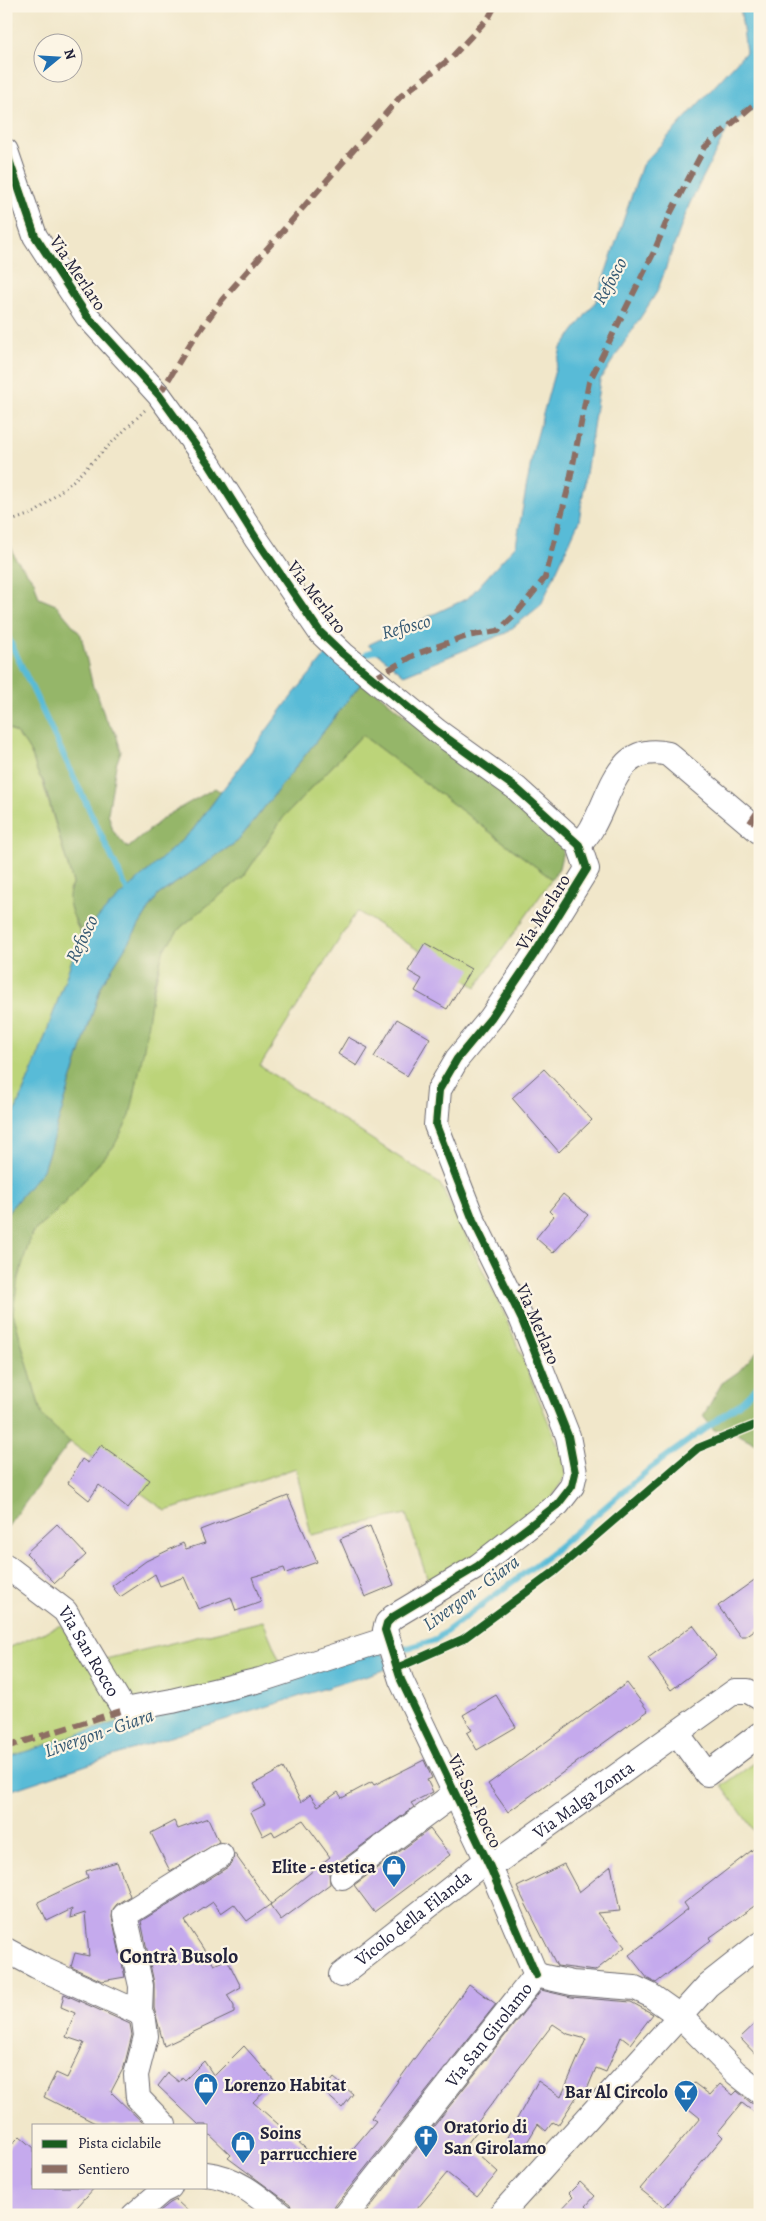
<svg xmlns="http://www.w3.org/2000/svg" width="766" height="2221" viewBox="0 0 766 2221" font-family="Alegreya,serif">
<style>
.green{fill:#bcd479;stroke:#6f7b5a}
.forest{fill:#95b669;stroke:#5c6c52}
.water{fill:#59bbd7;stroke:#3e6e89}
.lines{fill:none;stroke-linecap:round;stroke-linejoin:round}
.stream{stroke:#59bbd7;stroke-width:6}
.building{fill:#c5aaed}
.minor-casing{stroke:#6a676d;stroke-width:26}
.path{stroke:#6a676d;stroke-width:3;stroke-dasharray:1 4;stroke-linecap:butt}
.minor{stroke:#fff;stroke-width:24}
.quiet{stroke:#8d6e63;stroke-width:6;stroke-dasharray:12 6;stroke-linecap:butt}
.cycleway-casing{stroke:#fcf5e5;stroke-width:11}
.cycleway{stroke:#1b5e20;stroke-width:8}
.labels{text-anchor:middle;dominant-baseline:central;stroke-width:4.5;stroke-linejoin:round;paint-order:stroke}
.street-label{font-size:18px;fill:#22223b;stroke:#fcf5e5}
.poi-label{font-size:18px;font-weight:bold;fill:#22223b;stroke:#fcf5e5;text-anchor:start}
.water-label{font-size:19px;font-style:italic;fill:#355872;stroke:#fcf5e5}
.quarter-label{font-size:20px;font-weight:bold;fill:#22223b;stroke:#fcf5e5}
</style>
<rect width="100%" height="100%" fill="#fcf5e5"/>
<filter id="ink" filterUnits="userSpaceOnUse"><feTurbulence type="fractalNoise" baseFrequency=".02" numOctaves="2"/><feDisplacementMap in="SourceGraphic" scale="10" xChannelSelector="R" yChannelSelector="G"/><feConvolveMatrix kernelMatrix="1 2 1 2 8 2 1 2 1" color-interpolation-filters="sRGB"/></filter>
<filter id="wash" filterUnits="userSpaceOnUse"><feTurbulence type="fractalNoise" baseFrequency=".0096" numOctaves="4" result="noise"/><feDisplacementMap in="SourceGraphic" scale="20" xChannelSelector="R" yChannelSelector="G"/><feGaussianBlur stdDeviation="1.12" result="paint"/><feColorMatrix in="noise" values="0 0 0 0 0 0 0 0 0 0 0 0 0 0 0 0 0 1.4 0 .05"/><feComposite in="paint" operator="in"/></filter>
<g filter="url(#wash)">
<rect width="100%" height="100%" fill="#f1e7ca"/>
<g class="green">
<path d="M6,727c14,7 23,20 28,34 2,7 3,13 8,19l31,103 -4,7 6,32 6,12 -42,120 -33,79z"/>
<polygon points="362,735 552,879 476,987 357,911 260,1066 440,1184 504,1313 563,1458 566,1475 549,1502 430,1587 406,1514 311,1535 296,1468 166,1511 70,1442 42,1416 13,1313 17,1279 32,1233 60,1208 114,1146 164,949 181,927 244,876 283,818"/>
<polygon points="263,1621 283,1669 6,1758 6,1649 61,1625 89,1663"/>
<polygon points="760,1759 760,1839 722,1786"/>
</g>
<g class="forest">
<path d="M6,531l9,27 19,23 5,17 17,7 25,30 12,52 4,5 8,26 11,16 5,17 -5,14 -8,48 5,18 15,17 38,-32 49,-28 6,4 -29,39 -84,76 -26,29c-6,-18 -20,-33 -9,-53l-30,-103c-6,-6 -7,-12 -9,-19 -5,-14 -14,-27 -28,-34z"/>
<polygon points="363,681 445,749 565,842 559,868 552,879 362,735 283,818 244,876 181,927 164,949 154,983 144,1048 130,1116 114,1146 60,1208 32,1233 18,1279 13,1313 42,1416 70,1442 6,1529 6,1214 43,1170 101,986 158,895 238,841"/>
<polygon points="760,1348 760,1446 734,1432 714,1430 703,1416 722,1383 738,1372"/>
</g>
<g class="water">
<polygon points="740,6 760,6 760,105 730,124 689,205 657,292 600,380 579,521 541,605 506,633 404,675 368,645 468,598 516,545 533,451 561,348 596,301 642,165 746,52"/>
<polygon points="329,651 363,681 238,841 158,895 101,986 43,1170 6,1214 6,1133 39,1054 81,934 82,935 108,907 192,831 292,696"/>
<polygon points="375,1638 390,1668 173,1736 6,1792 6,1758"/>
</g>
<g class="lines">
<g class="stream">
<polyline points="6,633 129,894"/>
<polyline points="358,661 368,653 382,649"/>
<polyline points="398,1651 435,1640 550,1554 652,1467 739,1404 760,1383"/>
</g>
</g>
<g id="blocks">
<g class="building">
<polygon points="425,943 471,969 447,1009 415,991 422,979 408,971"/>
<polygon points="397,1019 430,1038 407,1076 374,1057"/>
<polygon points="348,1037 368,1048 357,1066 338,1054"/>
<polygon points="544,1069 592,1120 559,1152 512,1098"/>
<polygon points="563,1194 588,1215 553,1253 536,1238 554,1216 549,1211"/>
<polygon points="101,1445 150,1480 128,1508 99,1485 89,1500 68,1483 82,1459 88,1463"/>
<polygon points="288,1496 317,1562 286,1573 284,1568 252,1577 261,1602 236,1611 231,1597 198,1609 184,1577 160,1586 155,1574 120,1597 112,1586 146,1561 183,1543 186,1549 205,1543 200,1530"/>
<polygon points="57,1524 86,1555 55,1583 26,1553"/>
<polygon points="370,1526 394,1585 365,1597 340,1539"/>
<polygon points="760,1576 760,1626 746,1636 740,1636 718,1606"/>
<polygon points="693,1625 716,1656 671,1690 648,1658"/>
<polygon points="627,1683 648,1711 508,1812 488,1784"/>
<polygon points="496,1695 516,1727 477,1750 467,1733 472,1730 463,1715"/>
<polygon points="424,1760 432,1778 427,1780 433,1792 411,1803 414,1807 334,1866 329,1872 330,1884 281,1920 270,1905 330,1857 303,1820 275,1836 272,1831 263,1836 251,1812 265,1805 254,1784 283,1768 301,1802 310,1795 318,1806 338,1792 342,1798 372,1782 374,1785"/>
<polygon points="208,1818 219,1842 170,1871 151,1833 174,1821 178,1829"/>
<polygon points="430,1829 450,1855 374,1912 354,1885"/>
<polygon points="760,1844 760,1902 709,1938 711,1940 656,1983 648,1979 629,1955 688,1909 684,1903"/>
<polygon points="234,1853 271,1904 247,1921 234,1904 221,1913 213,1902 185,1921 214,1965 227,1959 241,1987 227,1995 234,2006 234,2013 164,2046 154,2008 154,1983 141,1921 228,1867 233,1861"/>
<polygon points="117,1862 130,1896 117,1904 113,1909 112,1917 125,1977 102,1981 71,1967 75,1953 89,1956 85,1913 70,1918 72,1909 47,1921 38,1902 88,1878 86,1871"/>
<polygon points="564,1864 579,1892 611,1866 620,1911 597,1913 625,1947 595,1971 557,1966 517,1887"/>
<polygon points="469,1984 496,2004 335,2206 333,2215 294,2215 290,2204 228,2158 231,2155 206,2131 206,2125 199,2125 158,2086 168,2073 179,2082 182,2077 185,2080 204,2061 214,2076 244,2046 275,2081 253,2102 321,2162 331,2150 345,2158 376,2121 371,2118"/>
<polygon points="541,1990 571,1997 631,2002 653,2014 630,2044 621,2037 606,2072 596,2068 586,2092 581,2090 558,2125 553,2122 546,2131 538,2124 523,2149 507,2137 538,2081 561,2097 586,2039 568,2034 553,2024 474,2127 477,2131 467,2144 498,2172 477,2197 447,2173 412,2215 364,2215"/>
<polygon points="64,1994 130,2024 132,2035 124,2067 111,2092 145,2125 99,2125 44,2097 56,2073 67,2078 84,2043 66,2037 75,2013 61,2007"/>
<polygon points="760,2019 760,2059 740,2038"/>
<polygon points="334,2078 353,2094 342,2108 323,2091"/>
<polygon points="694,2083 710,2095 720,2084 733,2095 737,2091 751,2103 760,2105 760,2117 742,2103 718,2132 723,2137 664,2208 640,2189 700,2118 679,2101"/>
<polygon points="20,2136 34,2148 34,2187 95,2187 70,2215 15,2215 6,2204 6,2150"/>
<polygon points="580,2182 595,2196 586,2206 595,2215 556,2215 573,2197 569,2193"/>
<polygon points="176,2200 192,2215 155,2215 170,2203"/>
</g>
</g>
</g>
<g filter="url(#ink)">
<use href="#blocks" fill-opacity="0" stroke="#6a676d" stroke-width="1"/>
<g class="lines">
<defs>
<g id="minor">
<polyline points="6,151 35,236 87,316 159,395 209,464 257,540 320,632 343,654 437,731 516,788 579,845 587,869 535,953 491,1018 457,1059 439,1090 436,1125 473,1220 522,1320 568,1436 575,1473 572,1486 558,1504 478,1566 393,1617 387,1623 385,1630 401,1680 490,1867 536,1975"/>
<path d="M579,845c5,-6 11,-12 14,-19 19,-34 25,-84 75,-72l92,78"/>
<path id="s1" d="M6,1566l59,45 59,99 48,-9 88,-21 127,-41"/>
<polyline points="677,1733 707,1774 760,1734"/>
<path id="s2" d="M490,1867l245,-176h13l12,7"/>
<polyline points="342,1877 454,1794"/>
<polyline points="6,1950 36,1966 140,2013"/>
<path id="s3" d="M341,1975l146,-115"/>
<polyline points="536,1975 572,1983 635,1988 650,1995 681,2017 736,2073 760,2092"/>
<polyline points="164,2125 138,2098 136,2075 146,2036 144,2020 140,2013 141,1986 125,1915 221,1855"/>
<path d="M206,2174c30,3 52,22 75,41"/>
<polyline points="134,2215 162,2191 170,2187"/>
<path id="s4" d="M346,2215l190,-240"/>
<polyline points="500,2215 708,1985 760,1944"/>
</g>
</defs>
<use href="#minor" class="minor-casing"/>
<polyline class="path" points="6,523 36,512 74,480 145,410"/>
<use href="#minor" class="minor"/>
<g class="quiet">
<polyline points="159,395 190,344 222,300 401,96 451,58 489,17 495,6"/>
<polyline points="373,679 416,654 467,636 498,631 516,614 545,578 569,485 589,382 653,254 669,216 705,147 760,99"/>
<polyline points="750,823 760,808"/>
<polyline points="6,1747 124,1710"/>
</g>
<defs>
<g id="cycleway">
<polyline points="6,151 35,236 87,316 159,395 209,464 257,540 320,632 343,654 437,731 516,788 579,845 587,869 535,953 491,1018 457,1059 439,1090 436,1125 473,1220 522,1320 568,1436 575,1473 572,1486 558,1504 478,1566 393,1617 387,1623 385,1630 401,1680 490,1867 536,1975"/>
<polyline points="397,1668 463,1639 554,1572 698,1448 760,1423"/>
</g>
</defs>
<use href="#cycleway" class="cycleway-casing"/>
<use href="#cycleway" class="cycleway"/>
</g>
</g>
<defs>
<symbol id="shop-pin" viewBox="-11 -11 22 30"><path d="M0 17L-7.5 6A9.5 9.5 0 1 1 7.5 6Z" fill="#1f6fb2" stroke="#fcf5e5"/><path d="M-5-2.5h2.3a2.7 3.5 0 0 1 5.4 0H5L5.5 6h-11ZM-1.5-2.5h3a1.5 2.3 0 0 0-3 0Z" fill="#fff"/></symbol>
<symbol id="bar-pin" viewBox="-11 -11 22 30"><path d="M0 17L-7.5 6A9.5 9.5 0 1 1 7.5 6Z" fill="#1f6fb2" stroke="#fcf5e5"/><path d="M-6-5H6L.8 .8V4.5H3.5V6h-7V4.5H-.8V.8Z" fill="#fff"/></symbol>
<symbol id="church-pin" viewBox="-11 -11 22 30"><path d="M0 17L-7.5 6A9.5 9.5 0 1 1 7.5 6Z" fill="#1f6fb2" stroke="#fcf5e5"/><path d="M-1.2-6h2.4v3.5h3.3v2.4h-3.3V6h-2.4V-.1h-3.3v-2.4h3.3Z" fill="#fff"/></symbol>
</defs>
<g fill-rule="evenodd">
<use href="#shop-pin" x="380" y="1853" width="28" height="38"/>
<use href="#shop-pin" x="192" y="2071" width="28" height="38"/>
<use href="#bar-pin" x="672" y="2078" width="28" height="38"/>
<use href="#church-pin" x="412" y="2123" width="28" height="38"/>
<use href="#shop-pin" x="229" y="2129" width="28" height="38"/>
</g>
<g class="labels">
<g class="street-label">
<text transform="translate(78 273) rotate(56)">Via Merlaro</text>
<text transform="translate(317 597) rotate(53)">Via Merlaro</text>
<text transform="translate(543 912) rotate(-58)">Via Merlaro</text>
<text transform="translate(538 1324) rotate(67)">Via Merlaro</text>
<text stroke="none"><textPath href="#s1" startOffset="121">Via San Rocco</textPath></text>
<text stroke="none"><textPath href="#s2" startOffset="115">Via Malga Zonta</textPath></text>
<text transform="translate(475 1801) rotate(64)">Via San Rocco</text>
<text stroke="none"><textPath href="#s3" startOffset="92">Vicolo della Filanda</textPath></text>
<text stroke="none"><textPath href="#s4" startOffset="230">Via San Girolamo</textPath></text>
</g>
<g class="poi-label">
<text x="376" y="1867" text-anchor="end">Elite - estetica</text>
<text x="224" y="2085">Lorenzo Habitat</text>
<text x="668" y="2092" text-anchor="end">Bar Al Circolo</text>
<text x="444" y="2127">Oratorio di<tspan x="444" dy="21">San Girolamo</tspan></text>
<text x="260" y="2133">Soins<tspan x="260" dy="21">parrucchiere</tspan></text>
</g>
<g class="water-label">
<text transform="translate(610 281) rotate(-61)">Refosco</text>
<text transform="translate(406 627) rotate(-15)">Refosco</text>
<text transform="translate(82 939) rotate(-64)">Refosco</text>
<text transform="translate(471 1593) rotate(-36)">Livergon - Giara</text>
<text transform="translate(99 1733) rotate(-19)">Livergon - Giara</text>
</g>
<g class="quarter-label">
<text x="179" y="1956">Contrà Busolo</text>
</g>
</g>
<rect width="766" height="2221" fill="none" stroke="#fcf5e5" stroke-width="25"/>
<rect x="32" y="2124" width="175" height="65" fill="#fcf5e5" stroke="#a5a1a1"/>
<rect x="42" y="2140" width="25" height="8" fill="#1b5e20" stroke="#a5a1a1"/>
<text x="78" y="2148" font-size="15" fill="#22223b">Pista ciclabile</text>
<rect x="42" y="2165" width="25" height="8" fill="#8d6e63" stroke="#a5a1a1"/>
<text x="78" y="2174" font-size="15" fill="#22223b">Sentiero</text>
<g transform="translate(58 58) rotate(72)"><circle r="24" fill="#fcf5e5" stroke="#a5a1a1"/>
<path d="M0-4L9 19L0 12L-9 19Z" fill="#1f6fb2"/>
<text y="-8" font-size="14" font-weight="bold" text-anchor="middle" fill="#22223b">N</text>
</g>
</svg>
